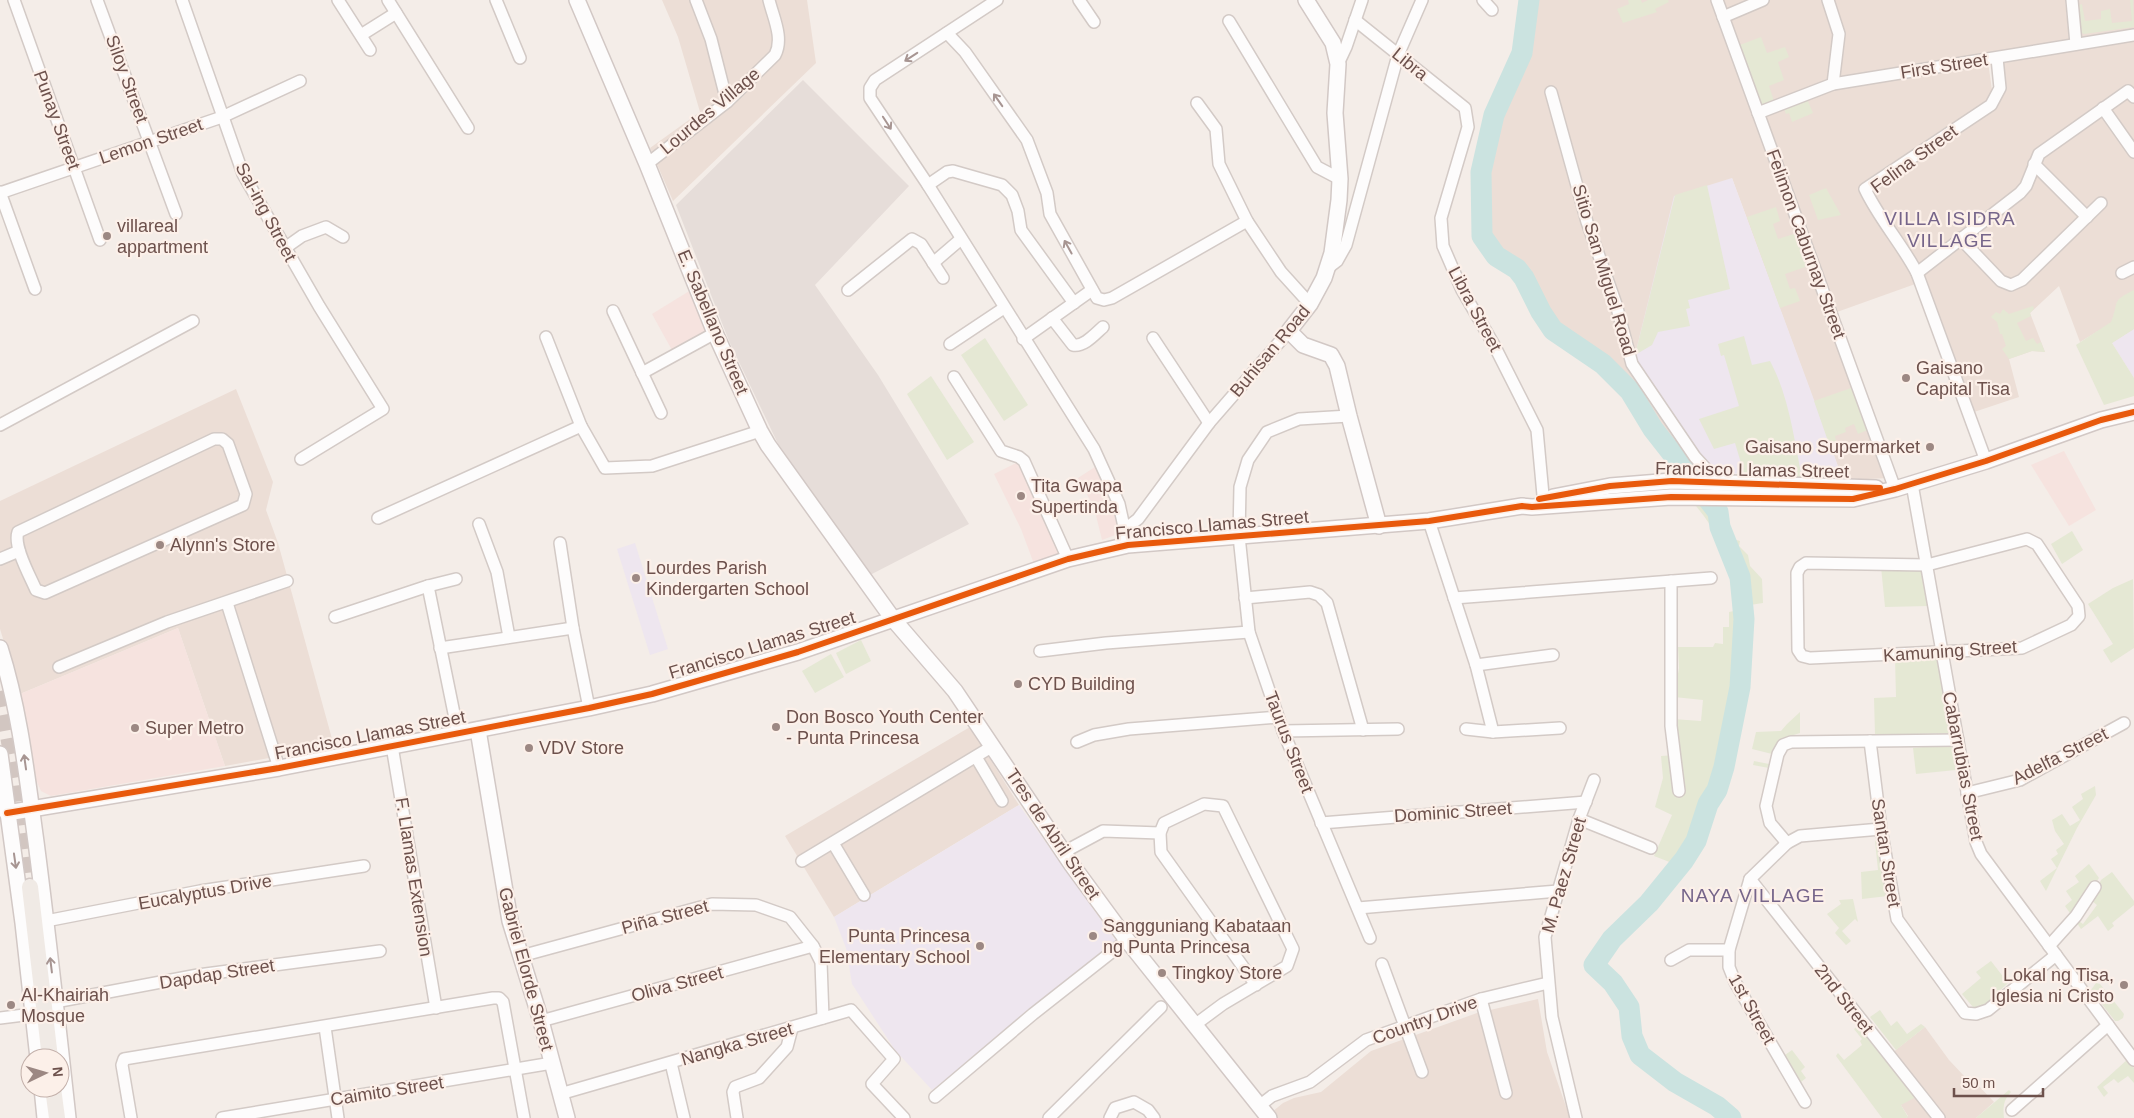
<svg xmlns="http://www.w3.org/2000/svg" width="2134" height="1118" viewBox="0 0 2134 1118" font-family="Helvetica,sans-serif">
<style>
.residential{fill:#ecded6}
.commercial{fill:#f6e3df}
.industrial{fill:#e6ddd9}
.education{fill:#eee6ef}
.green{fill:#e5e8d4}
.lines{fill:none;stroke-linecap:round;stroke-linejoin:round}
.river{stroke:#cbe3e0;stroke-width:21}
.primary-tunnel{stroke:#d2c6c1;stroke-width:16;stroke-dasharray:16 8;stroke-linecap:butt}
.street-casing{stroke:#d3cac6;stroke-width:14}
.secondary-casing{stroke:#d2c8c5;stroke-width:18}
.primary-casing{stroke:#d3c9c6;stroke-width:19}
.street{stroke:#fdfcfc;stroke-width:11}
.secondary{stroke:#fdfcfc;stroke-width:15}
.primary{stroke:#f0eae5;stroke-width:16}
.cycleway-casing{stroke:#fcf0e9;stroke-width:9}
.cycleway{stroke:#e8590c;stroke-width:6}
.oneway{stroke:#a79592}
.poi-dot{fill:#9c8883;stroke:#fcf0e9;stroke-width:2}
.labels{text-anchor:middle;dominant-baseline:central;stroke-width:4.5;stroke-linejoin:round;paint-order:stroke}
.street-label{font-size:18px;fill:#6d514c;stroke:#fcf0e9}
.poi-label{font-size:18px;fill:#6d514c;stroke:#fcf0e9;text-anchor:start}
.neighbourhood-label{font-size:19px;letter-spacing:1px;fill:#76658a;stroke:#fcf0e9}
</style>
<rect width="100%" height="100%" fill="#f4ede8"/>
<g class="residential">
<polygon points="662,0 807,0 816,63 673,201 650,148 700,112 678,37"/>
<polygon points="1536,0 2065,0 2070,49 1988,62 1993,97 1862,189 1918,283 1837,312 1763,114 1890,478 1843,480 1732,178 1634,359 1626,364 1705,473 1692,474 1635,389 1613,365 1555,323 1523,265 1498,250 1487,235 1485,204 1490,153 1503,109 1528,51"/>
<polygon points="2075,0 2134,0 2134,31 2079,40"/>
<polygon points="2134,41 2134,329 2112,343 2103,328 2080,342 2059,286 2030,313 2045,352 2032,351 2009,359 2019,397 1974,412 1921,266 1871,190 1992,110 2002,62"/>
<polygon points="236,389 273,482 266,510 278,543 334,746 225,766 178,628 20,694 0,629 0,501"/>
<polygon points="970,727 1019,805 834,917 785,836"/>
<polygon points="1538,999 1547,1052 1570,1118 1276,1118 1272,1112 1283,1103 1294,1098 1321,1092 1371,1051 1477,1013"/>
<polygon points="1925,1027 1949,1060 1965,1077 1976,1083 1994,1102 1976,1118 1906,1118 1908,1116 1901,1105 1887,1057"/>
</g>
<g class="commercial">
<polygon points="691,290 708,331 673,352 652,314"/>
<polygon points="2064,451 2096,510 2069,526 2031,465"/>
<polygon points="1020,461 1063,554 1034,564 1021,529 994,474"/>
<polygon points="1098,465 1114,503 1121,533 1102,540 1094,507 1078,478"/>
<polygon points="178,628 225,766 51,796 41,791 33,773 20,694"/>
</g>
<polygon class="industrial" points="803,80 909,186 815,285 878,375 969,524 870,575 780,448 729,341 676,205"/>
<g class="education">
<polygon points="1732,178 1810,389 1843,480 1712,472 1634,359 1674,196"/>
<polygon points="2134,329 2134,378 2112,343"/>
<polygon points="635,543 668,649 650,655 617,549"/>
<polygon points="1019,805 1118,944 932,1090 895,1050 852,984 846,948 834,917"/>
</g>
<g class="green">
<polygon points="1628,0 1641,0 1642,3 1648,0 1668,0 1669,2 1655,9 1657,12 1623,23 1617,9 1629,4"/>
<polygon points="2130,0 2133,0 2134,27 2084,34 2082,33 2079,5 2082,4 2085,21 2101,19 2101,11 2110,9 2112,23 2132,21"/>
<polygon points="1761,37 1767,53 1785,47 1789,57 1778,62 1784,80 1769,86 1774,101 1759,107 1737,46"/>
<polygon points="1807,99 1813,113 1792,122 1789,113 1786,114 1784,109"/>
<polygon points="1707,185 1730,289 1688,300 1690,308 1686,309 1690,326 1658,332 1652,345 1635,355 1675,195"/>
<polygon points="1826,188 1841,215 1818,220 1809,195"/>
<polygon points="1776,207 1780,221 1773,224 1778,239 1800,232 1811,265 1785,274 1790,289 1795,288 1800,301 1780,308 1747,217"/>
<path d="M2134,290v39l-22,14 22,35v18l-30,9 -28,-60 35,-23c9,-22 -1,-20 23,-32z"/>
<polygon points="2033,306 2034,309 2030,313 2031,316 2017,323 2026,341 2033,338 2037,344 2041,342 2045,352 2032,351 2009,359 2002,349 2006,346 2002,334 2000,334 1997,322 1991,317 1996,312 2000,314 2003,309 2009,314"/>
<path d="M1744,336l8,29 18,-4c19,35 24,78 32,117l-60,-4 -1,-11 -6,-20 -21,6 -15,-30 40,-13 -15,-51 -3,1 -3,-12z"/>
<polygon points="985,338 1028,405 1004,421 961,355"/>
<polygon points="931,376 974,442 947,460 907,394"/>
<polygon points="1854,387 1870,429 1858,434 1854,424 1845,428 1846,432 1835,436 1836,441 1829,444 1814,401"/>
<path d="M1696,506h21l1,8 4,3 7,21 11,3 -1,5 9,9 2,11 12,13 1,24 -13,2 -2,5v36l-10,69 6,1 -12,38 -6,-1 -9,37 -11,22 2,12 -11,33 -23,24 -9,-7 7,-11 -18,-7 18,-41 -17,-8 8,-29 -2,-22 15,-1 -3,-36 28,2 2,-21 -29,-3 5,-29 -1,-21h35l2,-4 8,1v-17h6v-15l5,-1c-2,-11 -1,-21 -2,-32 -4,-29 -18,-51 -36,-73z"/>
<polygon points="2072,531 2083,550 2062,564 2051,544"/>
<polygon points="1922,566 1929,606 1885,607 1881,567"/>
<polygon points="2133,579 2134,648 2111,663 2103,650 2113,644 2088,604 2113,588"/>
<polygon points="861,640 871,661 846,674 836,653"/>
<polygon points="831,654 844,677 815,693 802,671"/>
<polygon points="1936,657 1952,733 1875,735 1874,698 1896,697 1895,659"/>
<polygon points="1800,712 1800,733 1784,738 1769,768 1753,765 1754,761 1769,764 1772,754 1752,749 1756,732 1781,731 1787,724"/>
<polygon points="1953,744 1956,770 1916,774 1913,748"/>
<polygon points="2095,786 2096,795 2077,828 2046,891 2040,881 2057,868 2051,859 2058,854 2056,850 2064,844 2055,831 2052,820 2062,814 2070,826 2080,820 2072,807 2083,799 2081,794"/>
<polygon points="1878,840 1888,896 1862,899 1861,872 1878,870 1875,841"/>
<polygon points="2089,864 2099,878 2072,916 2065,906 2072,900 2066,891 2079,882 2075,876"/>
<polygon points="2112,872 2134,901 2134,905 2112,923 2114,926 2108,931 2098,916 2081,929 2075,920 2076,919 2083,924 2097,905 2091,900 2101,880"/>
<polygon points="1853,899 1858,922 1855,919 1842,931 1851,941 1846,945 1835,933 1839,928 1827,914 1841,904 1839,900"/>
<polygon points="1991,961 2008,983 1982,1007 1973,1007 1962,994 1981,978 1976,972"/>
<polygon points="2096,983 2100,984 2124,1014 2123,1018 2118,1021 2115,1021 2091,990"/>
<polygon points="1880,1010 1891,1026 1897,1021 1907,1034 1921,1024 1925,1027 1896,1050 1870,1017"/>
<polygon points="1859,1025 1925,1092 1901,1105 1908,1117 1906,1118 1882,1118 1836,1056 1838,1053 1844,1060 1862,1045 1860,1041 1862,1039 1854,1029"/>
<polygon points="1792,1050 1805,1067 1801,1071 1806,1078 1801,1082 1785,1055"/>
<polygon points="2128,1059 2134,1068 2134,1083 2128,1076 2118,1083 2114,1079 2103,1087 2108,1093 2104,1097 2097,1087"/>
<path d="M2009,1090l2,2c-8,8 -8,16 -7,26h-28z"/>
<polygon points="1712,1095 1740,1118 1719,1118 1705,1109"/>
</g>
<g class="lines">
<polyline class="river" points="1529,0 1522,53 1494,115 1481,172 1482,236 1496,256 1517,269 1524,278 1541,312 1553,330 1603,364 1630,391 1653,429 1718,512 1720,527 1740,577 1744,619 1740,687 1724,767 1717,790 1708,804 1696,841 1684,860 1649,903 1612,939 1594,965 1613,983 1629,1007 1632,1036 1640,1055 1675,1082 1717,1106 1731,1118"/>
<polyline class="primary-tunnel" points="0,691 16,781 30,887"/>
<defs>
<g id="street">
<polyline points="14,0 100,240"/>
<polyline points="97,0 176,214"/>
<polyline points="182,0 243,174 319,306 383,409 301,459"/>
<polyline points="338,0 370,50"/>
<polyline points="388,0 468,128"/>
<polyline points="496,0 520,58"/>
<polyline points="696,0 711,39 727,102"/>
<polyline points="997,0 875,80 870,88 870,98 928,185 1094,449 1119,504 1128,545"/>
<polyline points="1079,0 1094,22"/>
<polyline points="1483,0 1492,10"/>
<polyline points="1717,0 1895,489"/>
<polyline points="1828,0 1839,34 1833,84"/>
<polyline points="2072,0 2076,44"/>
<polyline points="1723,17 1763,0"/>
<polyline points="1355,20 1465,108 1468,127 1441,218 1443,246 1462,290 1494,345 1537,430 1544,506"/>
<polyline points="1229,21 1317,167 1340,179"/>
<polyline points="947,33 965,52 1027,140 1047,193 1050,214 1097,298 1104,300 1112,298 1247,221"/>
<polyline points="361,35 396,13"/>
<polyline points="1338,64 1346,47 1362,0"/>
<polyline points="1551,92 1587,222 1616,304 1632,364 1695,457 1718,482"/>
<polyline points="1197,103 1216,129 1219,164 1247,221 1281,272 1310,304"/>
<polyline points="2103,108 2134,152"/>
<polyline points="1758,113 1833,84 2134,35"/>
<path d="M647,164l80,-62 48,-47c9,-17 -2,-38 -6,-55"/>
<polyline points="2034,164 2087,217"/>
<polyline points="928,185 947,172 953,171 1002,185 1012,195 1018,211 1021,230 1074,303"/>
<polyline points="0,192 35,289"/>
<polyline points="0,193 222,117 300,81"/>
<polyline points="1960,238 2001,281 2011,285 2022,280 2101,203"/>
<polyline points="285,248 302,236 326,227 343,237"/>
<polyline points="933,263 961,239"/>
<polyline points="1328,268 1337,261 1346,245 1398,55 1422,0"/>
<polyline points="1917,273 2020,193 2026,186 2039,154 2128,91 2134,97"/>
<polyline points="2122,273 2134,267"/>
<polyline points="848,290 912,239 921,244 943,278"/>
<polyline points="613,311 661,413"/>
<path d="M1052,318l21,27c11,2 22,-11 30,-18"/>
<polyline points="546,337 581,426 605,468 652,466 760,431"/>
<polyline points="1153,338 1209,423"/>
<polyline points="1023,339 1092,290"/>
<polyline points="950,344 1004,308"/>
<polyline points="642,373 715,333"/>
<polyline points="954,377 1001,451 1019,457 1024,461 1068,559"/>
<polyline points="1349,416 1299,419 1267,432 1248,460 1240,487 1239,536 1249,632 1283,731 1370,938"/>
<polyline points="0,425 193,321"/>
<path d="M214,439h8l6,5 18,50 -3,11 -198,88 -9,-3c-6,-14 -23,-44 -18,-58z"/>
<path d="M1986,461l-69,-188c-15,-29 -38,-54 -52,-84l126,-84 9,-17 -3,-30"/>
<polyline points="1912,484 1976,842 1981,854 2134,1060"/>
<polyline points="378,518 581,426"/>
<polyline points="1429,521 1476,665 1493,732"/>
<polyline points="479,524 497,572 509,637"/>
<polyline points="1125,529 1138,519 1209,423 1289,331"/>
<polygon points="2027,539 2037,544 2078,606 2079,616 2071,625 2022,648 1810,658 1802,656 1798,650 1797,573 1800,567 1806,563 1927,565"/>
<polyline points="560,543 573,628 589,708"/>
<polyline points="0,559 19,551"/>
<polyline points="1671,581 1671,726 1679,791"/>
<polyline points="428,586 458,733"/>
<polyline points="1245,598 1310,592 1319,595 1327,603 1363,730"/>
<polyline points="1454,598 1711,578"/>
<polyline points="227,603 279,768"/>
<polyline points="335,617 428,586 456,579"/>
<polyline points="440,648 573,628"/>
<polyline points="1040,651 1106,643 1249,632"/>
<polyline points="1476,665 1553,655"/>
<polyline points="59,667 167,622 287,581"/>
<polyline points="1466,729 1493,732 1560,728"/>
<polyline points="1283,731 1398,729"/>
<polyline points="1870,741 1881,829 1897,919 1965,1013 1976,1014 1988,1010 2056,955"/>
<polyline points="1077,742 1094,735 1129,729 1278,717"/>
<polyline points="392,746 436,1008"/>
<polyline points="976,757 1002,801"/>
<polyline points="1967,793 2020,780 2124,723"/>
<polyline points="1579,819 1651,848"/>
<polyline points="1321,823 1586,802"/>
<polyline points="833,843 864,895"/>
<polyline points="1787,843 1770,823 1766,806 1778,754 1783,745 1791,742 1958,740"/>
<polyline points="1064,852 1103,831 1160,833"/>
<polyline points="802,861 993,746"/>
<polyline points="1750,879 1939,1118"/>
<polyline points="1358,908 1558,891"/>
<polyline points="46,921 200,891 364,866"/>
<polyline points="2049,946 2076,916 2095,887"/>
<polyline points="521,956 712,904 756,905 790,917 813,946 821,962 823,1018"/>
<polyline points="1671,960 1689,950 1729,950"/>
<polyline points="1382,964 1422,1072"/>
<polyline points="1481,999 1506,1093"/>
<polyline points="55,1002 198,975 380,951"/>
<polyline points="0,1018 32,1014"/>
<polyline points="541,1021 813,946"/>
<polyline points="1196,1024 1223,1004 1287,966 1293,949 1223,806 1204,804 1164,823 1160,833 1161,852 1256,985"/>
<polyline points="325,1027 338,1118"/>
<polyline points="671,1063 684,1118"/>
<polyline points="560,1094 851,1010 894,1059 872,1084 904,1118"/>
<polyline points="935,1097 1033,1014 1127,940"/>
<polyline points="1805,1102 1735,982 1729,967 1729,950 1750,879 1787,843 1800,836 1881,829"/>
<polyline points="1259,1106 1272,1096 1310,1082 1366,1040 1481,999 1548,983"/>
<polyline points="2012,1110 2108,1025"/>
<polyline points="131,1118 122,1065 124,1059 493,998 499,998 503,1002 524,1118"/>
<polyline points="222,1118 552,1063"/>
<polyline points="737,1118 733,1092 735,1087 759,1078 787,1047 792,1028"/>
<polyline points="1049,1118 1161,1007"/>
<polyline points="1110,1118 1115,1108 1134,1102 1148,1110 1154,1118"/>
<polyline points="1576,1118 1552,1017 1545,937 1579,819 1594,780"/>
</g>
<g id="secondary">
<polyline points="577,0 647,164 715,333 760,431 768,445 893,619 955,691 1072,865 1127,940 1269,1118"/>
<polyline points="1306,0 1333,43 1338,64 1335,113 1340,179 1339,200 1332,253 1324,278 1310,304 1289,331 1303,345 1331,355 1337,366 1349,416 1379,526"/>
<polyline points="1553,497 1610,486 1672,481 1876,488"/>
<path d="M0,648c20,63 27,129 36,194 12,92 22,184 32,276"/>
<polyline points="478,730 510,921 541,1021 567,1118"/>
<polyline points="0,754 23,923 38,1058"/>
<polyline points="7,813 279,768 589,708 652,694 798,652 1068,559 1128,545 1429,521 1522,506 1532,507 1671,497 1853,499 1895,489 1986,461 2101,420 2134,412"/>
<polyline points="42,1088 45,1118"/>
</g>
<g id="primary">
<polyline points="30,887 50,1058"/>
<polyline points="53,1088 57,1118"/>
</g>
</defs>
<use href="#street" class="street-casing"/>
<use href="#secondary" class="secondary-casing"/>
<use href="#primary" class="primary-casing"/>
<use href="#street" class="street"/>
<use href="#secondary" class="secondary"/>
<use href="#primary" class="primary"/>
<defs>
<g id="cycleway">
<polyline points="1539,499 1610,486 1672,481 1880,488"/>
<polyline points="7,813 279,768 589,708 652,694 798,652 1068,559 1128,545 1429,521 1522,506 1532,507 1671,497 1853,499 1895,489 1986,461 2101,420 2134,412"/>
</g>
</defs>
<use href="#cycleway" class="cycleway-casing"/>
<use href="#cycleway" class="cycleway"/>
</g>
<defs><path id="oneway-shaft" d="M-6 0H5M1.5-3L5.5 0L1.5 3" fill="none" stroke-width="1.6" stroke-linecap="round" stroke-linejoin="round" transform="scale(1.25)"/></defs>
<g class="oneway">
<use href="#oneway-shaft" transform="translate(911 57) rotate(147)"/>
<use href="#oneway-shaft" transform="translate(998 100) rotate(-125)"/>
<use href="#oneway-shaft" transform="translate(887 123) rotate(57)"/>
<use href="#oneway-shaft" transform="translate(1068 247) rotate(-119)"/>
<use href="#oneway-shaft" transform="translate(25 762) rotate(-98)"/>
<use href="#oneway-shaft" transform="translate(15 861) rotate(82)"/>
<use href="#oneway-shaft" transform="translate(51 965) rotate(-97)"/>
</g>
<g class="poi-dot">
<circle cx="107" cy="236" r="5"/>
<circle cx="1906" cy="378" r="5"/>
<circle cx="1930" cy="447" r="5"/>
<circle cx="1021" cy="496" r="5"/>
<circle cx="160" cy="545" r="5"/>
<circle cx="636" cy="578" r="5"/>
<circle cx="1018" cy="684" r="5"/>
<circle cx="776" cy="727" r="5"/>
<circle cx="135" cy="728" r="5"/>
<circle cx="529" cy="748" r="5"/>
<circle cx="1093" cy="936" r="5"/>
<circle cx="980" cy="946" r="5"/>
<circle cx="1162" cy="973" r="5"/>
<circle cx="2124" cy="985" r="5"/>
<circle cx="11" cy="1005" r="5"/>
</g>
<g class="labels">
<g class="street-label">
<text transform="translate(1410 64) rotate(39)">Libra</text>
<text transform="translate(1944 66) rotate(-9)">First Street</text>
<text transform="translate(127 79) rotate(70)">Siloy Street</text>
<text transform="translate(710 111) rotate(-40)">Lourdes Village</text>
<text transform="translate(57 120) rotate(70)">Punay Street</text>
<text transform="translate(151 141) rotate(-19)">Lemon Street</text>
<text transform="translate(1914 159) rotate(-36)">Felina Street</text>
<text transform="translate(266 212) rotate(62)">Sal-ing Street</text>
<text transform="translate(1806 244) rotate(70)">Felimon Caburnay Street</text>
<text transform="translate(1604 270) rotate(73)">Sitio San Miguel Road</text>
<text transform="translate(1475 309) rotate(62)">Libra Street</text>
<text transform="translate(713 322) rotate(67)">E. Sabellano Street</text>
<text transform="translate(1270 351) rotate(-50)">Buhisan Road</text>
<text transform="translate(1752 470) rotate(1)">Francisco Llamas Street</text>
<text transform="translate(1212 525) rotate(-5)">Francisco Llamas Street</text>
<text transform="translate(762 645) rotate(-17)">Francisco Llamas Street</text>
<text transform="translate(1950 651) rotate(-4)">Kamuning Street</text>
<text transform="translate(370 735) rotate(-11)">Francisco Llamas Street</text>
<text transform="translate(1289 742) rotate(69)">Taurus Street</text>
<text transform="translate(2060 756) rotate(-27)">Adelfa Street</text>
<text transform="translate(1963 766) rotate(79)">Cabarrubias Street</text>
<text transform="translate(1453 812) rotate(-4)">Dominic Street</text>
<text transform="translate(1053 834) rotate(56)">Tres de Abril Street</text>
<text transform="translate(1886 853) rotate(81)">Santan Street</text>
<text transform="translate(1564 875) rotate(-74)">M. Paez Street</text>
<text transform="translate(414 877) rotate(81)">F. Llamas Extension</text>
<text transform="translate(205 892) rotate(-10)">Eucalyptus Drive</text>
<text transform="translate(665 917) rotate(-15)">Piña Street</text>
<text transform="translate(526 969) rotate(75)">Gabriel Elorde Street</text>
<text transform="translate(217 974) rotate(-9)">Dapdap Street</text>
<text transform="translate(677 984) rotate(-15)">Oliva Street</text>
<text transform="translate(1844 999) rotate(52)">2nd Street</text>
<text transform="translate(1752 1009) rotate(61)">1st Street</text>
<text transform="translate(1425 1020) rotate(-20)">Country Drive</text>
<text transform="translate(737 1044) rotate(-16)">Nangka Street</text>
<text transform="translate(387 1091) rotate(-9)">Caimito Street</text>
</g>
<g class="poi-label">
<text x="117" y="226">villareal<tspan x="117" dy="21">appartment</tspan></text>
<text x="1916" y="368">Gaisano<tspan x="1916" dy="21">Capital Tisa</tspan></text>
<text x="1920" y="447" text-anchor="end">Gaisano Supermarket</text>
<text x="1031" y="486">Tita Gwapa<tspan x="1031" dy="21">Supertinda</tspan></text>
<text x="170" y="545">Alynn's Store</text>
<text x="646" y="568">Lourdes Parish<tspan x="646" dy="21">Kindergarten School</tspan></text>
<text x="1028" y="684">CYD Building</text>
<text x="786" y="717">Don Bosco Youth Center<tspan x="786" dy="21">- Punta Princesa</tspan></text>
<text x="145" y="728">Super Metro</text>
<text x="539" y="748">VDV Store</text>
<text x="1103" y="926">Sangguniang Kabataan<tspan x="1103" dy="21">ng Punta Princesa</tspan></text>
<text x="970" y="936" text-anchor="end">Punta Princesa<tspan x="970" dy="21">Elementary School</tspan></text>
<text x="1172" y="973">Tingkoy Store</text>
<text x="2114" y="975" text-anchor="end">Lokal ng Tisa,<tspan x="2114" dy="21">Iglesia ni Cristo</tspan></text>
<text x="21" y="995">Al-Khairiah<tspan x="21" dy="21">Mosque</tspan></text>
</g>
<g class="neighbourhood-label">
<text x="1950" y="218">VILLA ISIDRA<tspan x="1950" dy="22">VILLAGE</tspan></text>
<text x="1753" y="895">NAYA VILLAGE</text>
</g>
</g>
<g transform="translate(45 1073) rotate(85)"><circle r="24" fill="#fcf0e9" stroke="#c3b0aa"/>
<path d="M0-4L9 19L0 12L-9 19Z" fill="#9c8883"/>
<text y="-8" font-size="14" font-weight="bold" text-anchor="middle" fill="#6d514c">N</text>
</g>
<path d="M1954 1088v8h89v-8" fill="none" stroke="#6d514c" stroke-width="2.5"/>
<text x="1962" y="1088" font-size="15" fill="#6d514c" stroke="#fcf0e9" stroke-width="4" paint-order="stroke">50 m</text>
</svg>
